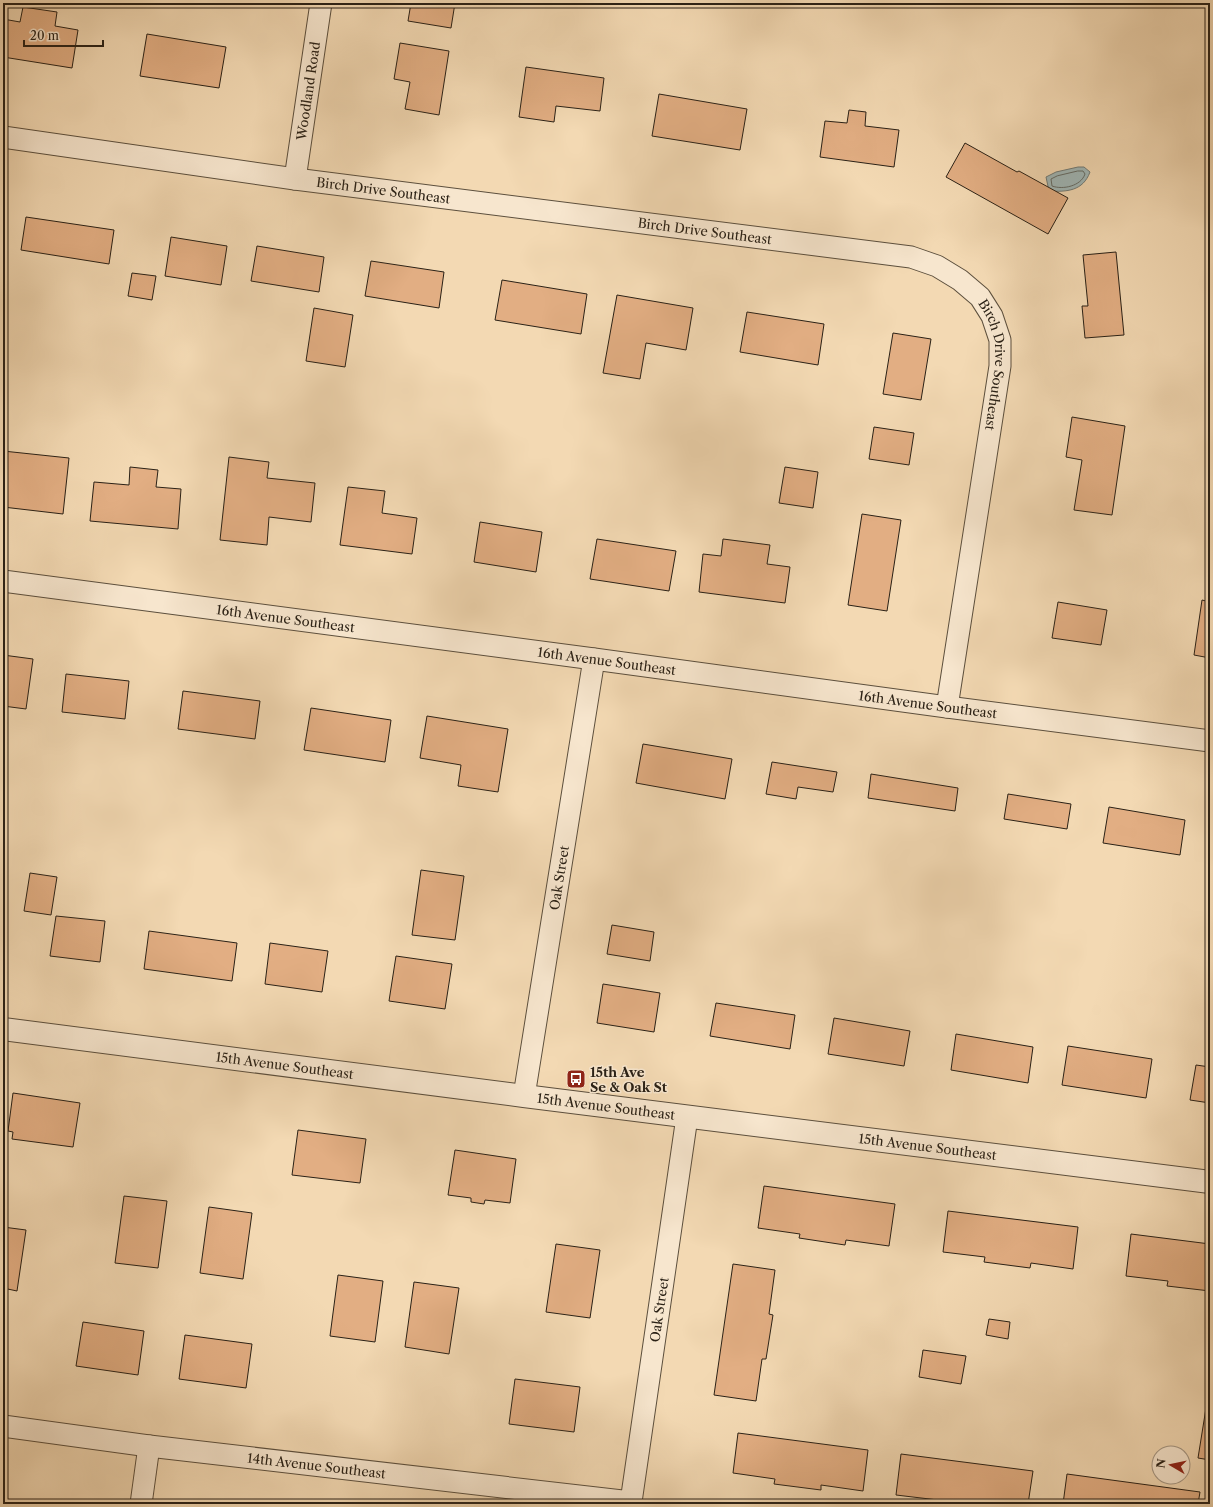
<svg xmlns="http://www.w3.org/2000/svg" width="1213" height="1507" viewBox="0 0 1213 1507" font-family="'Libre Caslon Text',serif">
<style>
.water{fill:#a0b7b7;stroke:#717b77}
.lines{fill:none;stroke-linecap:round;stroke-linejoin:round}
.shore{stroke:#656c66;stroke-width:1}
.building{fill:#e2ae83;stroke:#2a2116}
.minor-casing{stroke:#5c4f3d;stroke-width:23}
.tertiary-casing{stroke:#5c4f3d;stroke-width:24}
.minor{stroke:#f7e6ce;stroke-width:21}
.tertiary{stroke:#f7e6ce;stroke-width:22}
.labels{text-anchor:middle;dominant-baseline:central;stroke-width:3;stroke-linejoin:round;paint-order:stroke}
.street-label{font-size:13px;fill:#2a2116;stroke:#f7e6ce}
.poi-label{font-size:13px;font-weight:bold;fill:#2a2116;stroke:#f7e6ce;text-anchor:start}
</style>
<rect width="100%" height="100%" fill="#f3d9b3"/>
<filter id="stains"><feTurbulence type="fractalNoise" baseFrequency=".005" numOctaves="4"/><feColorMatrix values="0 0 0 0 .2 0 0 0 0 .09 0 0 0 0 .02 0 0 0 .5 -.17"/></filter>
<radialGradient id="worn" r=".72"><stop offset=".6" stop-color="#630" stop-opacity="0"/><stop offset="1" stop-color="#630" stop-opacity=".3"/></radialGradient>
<path class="water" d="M1078,167h6l6,5c-7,19 -23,20 -41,19l-3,-14 10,-5z"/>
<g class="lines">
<path class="shore" d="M1078,171h5l2,3c-4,12 -22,16 -33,12l-1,-7 6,-3z"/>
</g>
<g class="building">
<polygon points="411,3 455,3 451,28 408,21"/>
<polygon points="23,7 57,12 55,26 78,30 72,68 3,57 3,19 20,22"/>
<polygon points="147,34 226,47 219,88 140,76"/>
<polygon points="400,43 449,51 439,115 405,109 410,82 394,79"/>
<polygon points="526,67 604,78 600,111 556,106 554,122 519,117"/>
<polygon points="659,94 747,109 740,150 652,136"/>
<polygon points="849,110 866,112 865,126 899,130 894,167 820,157 825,121 847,123"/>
<polygon points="965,143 1017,172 1019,171 1068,198 1048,234 946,177"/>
<polygon points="26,217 114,230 109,264 21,250"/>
<polygon points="171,237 227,246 221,285 165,276"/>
<polygon points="257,246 324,257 319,292 251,281"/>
<polygon points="1116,252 1124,335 1085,338 1082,306 1088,306 1083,255"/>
<polygon points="371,261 444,272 439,308 365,296"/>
<polygon points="132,273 156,276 152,300 128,296"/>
<polygon points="502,280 587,294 581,334 495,320"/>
<polygon points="617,295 693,308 686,350 646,343 640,379 603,373"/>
<polygon points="314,308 353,315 345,367 306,361"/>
<polygon points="747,312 824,324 818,365 740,352"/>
<polygon points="893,333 931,339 921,400 883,394"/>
<polygon points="1072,417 1125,426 1112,515 1074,510 1082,460 1066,457"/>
<polygon points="874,427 914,433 909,465 869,459"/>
<polygon points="3,451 69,458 63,514 3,507"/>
<polygon points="229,457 269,462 267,478 315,483 311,522 269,517 267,545 220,540"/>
<polygon points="130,467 158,470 156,487 181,489 178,529 90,521 94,482 129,485"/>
<polygon points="785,467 818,472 813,508 779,503"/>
<polygon points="348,487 385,491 382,513 417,518 412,554 340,545"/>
<polygon points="862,514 901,520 887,611 848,605"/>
<polygon points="480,522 542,532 536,572 474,562"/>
<polygon points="597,539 676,551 669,591 590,579"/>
<polygon points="723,539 770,545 767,564 790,567 785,603 699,592 703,554 721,556"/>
<polygon points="1202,600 1210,602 1210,658 1194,655"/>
<polygon points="1058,602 1107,610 1101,645 1052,638"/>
<polygon points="3,655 33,659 26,709 3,706"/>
<polygon points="66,674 129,681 125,719 62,712"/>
<polygon points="183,691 260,701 255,739 178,729"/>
<polygon points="311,708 391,720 385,762 304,750"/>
<polygon points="427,716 508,729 498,792 458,786 461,765 420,758"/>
<polygon points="643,744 732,759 725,799 636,783"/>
<polygon points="772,762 837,772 833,792 798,787 796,799 766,794"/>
<polygon points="871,774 958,788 955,811 868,798"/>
<polygon points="1008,794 1071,804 1067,829 1004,819"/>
<polygon points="1109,807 1185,820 1180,855 1103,843"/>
<polygon points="421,870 464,876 455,940 412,935"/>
<polygon points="30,873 57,877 51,915 24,911"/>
<polygon points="56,916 105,921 100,962 50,956"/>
<polygon points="612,925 654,932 650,961 607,954"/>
<polygon points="149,931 237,943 232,981 144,969"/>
<polygon points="270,943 328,951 322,992 265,984"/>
<polygon points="396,956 452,964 445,1009 389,1001"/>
<polygon points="603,984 660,993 654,1032 597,1023"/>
<polygon points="716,1003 795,1015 790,1049 710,1036"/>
<polygon points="834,1018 910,1031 904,1066 828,1054"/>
<polygon points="956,1034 1033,1047 1028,1083 951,1070"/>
<polygon points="1068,1046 1152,1059 1146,1098 1062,1085"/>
<polygon points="1196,1065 1210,1067 1210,1103 1190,1100"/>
<polygon points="13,1093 80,1103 73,1147 12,1139 13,1132 8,1131"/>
<polygon points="298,1130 366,1139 360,1183 292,1175"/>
<polygon points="455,1150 516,1159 510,1203 485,1200 484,1204 471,1202 471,1198 448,1195"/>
<polygon points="764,1186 895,1204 889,1246 846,1240 845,1245 799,1238 800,1234 758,1228"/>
<polygon points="124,1196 167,1201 158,1268 115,1263"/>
<polygon points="209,1207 252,1213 243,1279 200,1273"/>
<polygon points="948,1211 1078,1227 1073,1269 1031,1263 1030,1268 984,1262 985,1257 943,1252"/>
<polygon points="3,1227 26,1230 17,1291 3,1288"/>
<polygon points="1131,1234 1210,1244 1210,1291 1167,1286 1168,1281 1126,1276"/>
<polygon points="556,1244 600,1250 590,1318 546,1312"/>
<polygon points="733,1264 775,1270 769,1314 773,1315 766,1359 762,1359 756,1401 714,1395"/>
<polygon points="338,1275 383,1281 375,1342 330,1336"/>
<polygon points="414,1282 459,1288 449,1354 405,1347"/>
<polygon points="989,1319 1010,1322 1008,1339 986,1335"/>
<polygon points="83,1322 144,1331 138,1375 76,1366"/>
<polygon points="185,1335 252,1344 246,1388 179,1379"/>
<polygon points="923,1350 966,1356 961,1384 919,1377"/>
<polygon points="515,1379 580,1387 574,1432 509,1424"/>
<polygon points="1210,1383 1210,1460 1198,1458"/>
<polygon points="738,1433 868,1450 863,1491 821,1485 821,1490 774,1484 775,1479 733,1473"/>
<polygon points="901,1454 1033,1471 1028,1504 937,1504 938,1500 896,1495"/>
<polygon points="1067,1474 1200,1492 1198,1504 1063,1504"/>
</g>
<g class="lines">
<defs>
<g id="minor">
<path id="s1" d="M3,137l292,42 616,78 26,9 23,14 20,17 12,19 8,24v26l-53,341"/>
<path id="s2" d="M295,179l26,-176"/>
<path id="s3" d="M3,581l591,78 353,48 263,34"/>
<path id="s4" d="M524,1096l70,-437"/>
<path id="s5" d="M3,1426l146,20 482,56 56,-385"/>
<polyline points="141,1504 149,1446"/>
</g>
<g id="tertiary">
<path id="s6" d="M3,1029l521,67 686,86"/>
</g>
</defs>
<use href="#minor" class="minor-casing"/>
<use href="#tertiary" class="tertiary-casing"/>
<use href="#minor" class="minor"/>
<use href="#tertiary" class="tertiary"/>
</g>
<defs>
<symbol id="bus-square" viewBox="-11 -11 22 22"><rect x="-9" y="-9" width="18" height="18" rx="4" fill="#8f2418" stroke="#f7e6ce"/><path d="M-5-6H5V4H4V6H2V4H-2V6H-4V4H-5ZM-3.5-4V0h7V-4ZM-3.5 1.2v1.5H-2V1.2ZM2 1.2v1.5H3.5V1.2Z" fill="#fff"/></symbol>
</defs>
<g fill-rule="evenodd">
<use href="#bus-square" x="565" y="1068" width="22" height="22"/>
</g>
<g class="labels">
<g class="street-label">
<text stroke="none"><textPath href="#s2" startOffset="89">Woodland Road</textPath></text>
<text stroke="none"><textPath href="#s1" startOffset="384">Birch Drive Southeast</textPath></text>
<text stroke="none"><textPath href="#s1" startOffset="708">Birch Drive Southeast</textPath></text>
<text stroke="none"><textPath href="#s1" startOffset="1068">Birch Drive Southeast</textPath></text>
<text stroke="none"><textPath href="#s3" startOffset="285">16th Avenue Southeast</textPath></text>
<text stroke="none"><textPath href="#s3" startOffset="609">16th Avenue Southeast</textPath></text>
<text stroke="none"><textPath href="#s3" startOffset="933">16th Avenue Southeast</textPath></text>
<text stroke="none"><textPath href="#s4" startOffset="221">Oak Street</textPath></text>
<text stroke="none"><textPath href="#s6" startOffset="284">15th Avenue Southeast</textPath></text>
<text stroke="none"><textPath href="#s6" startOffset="608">15th Avenue Southeast</textPath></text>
<text stroke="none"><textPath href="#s6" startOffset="932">15th Avenue Southeast</textPath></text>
<text stroke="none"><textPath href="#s5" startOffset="827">Oak Street</textPath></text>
<text stroke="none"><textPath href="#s5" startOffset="316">14th Avenue Southeast</textPath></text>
</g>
<g class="poi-label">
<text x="590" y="1072">15th Ave<tspan x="590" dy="15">Se &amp; Oak St</tspan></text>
</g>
</g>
<rect width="1213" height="1507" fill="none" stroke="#f3d9b3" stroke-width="16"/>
<rect x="4" y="4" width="1205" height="1499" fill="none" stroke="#2a2116" stroke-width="2"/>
<rect x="8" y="8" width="1197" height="1491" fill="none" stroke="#2a2116"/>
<g transform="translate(1171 1465) rotate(279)"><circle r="19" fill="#f7e6ce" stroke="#a59784"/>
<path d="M0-3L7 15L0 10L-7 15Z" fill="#8f2418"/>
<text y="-6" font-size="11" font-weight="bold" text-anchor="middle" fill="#2a2116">N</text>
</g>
<path d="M24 40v6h79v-6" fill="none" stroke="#2a2116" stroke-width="2"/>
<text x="30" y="40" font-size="12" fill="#2a2116" stroke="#f7e6ce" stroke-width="3" paint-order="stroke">20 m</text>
<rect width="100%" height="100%" filter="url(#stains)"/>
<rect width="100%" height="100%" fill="url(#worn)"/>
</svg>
